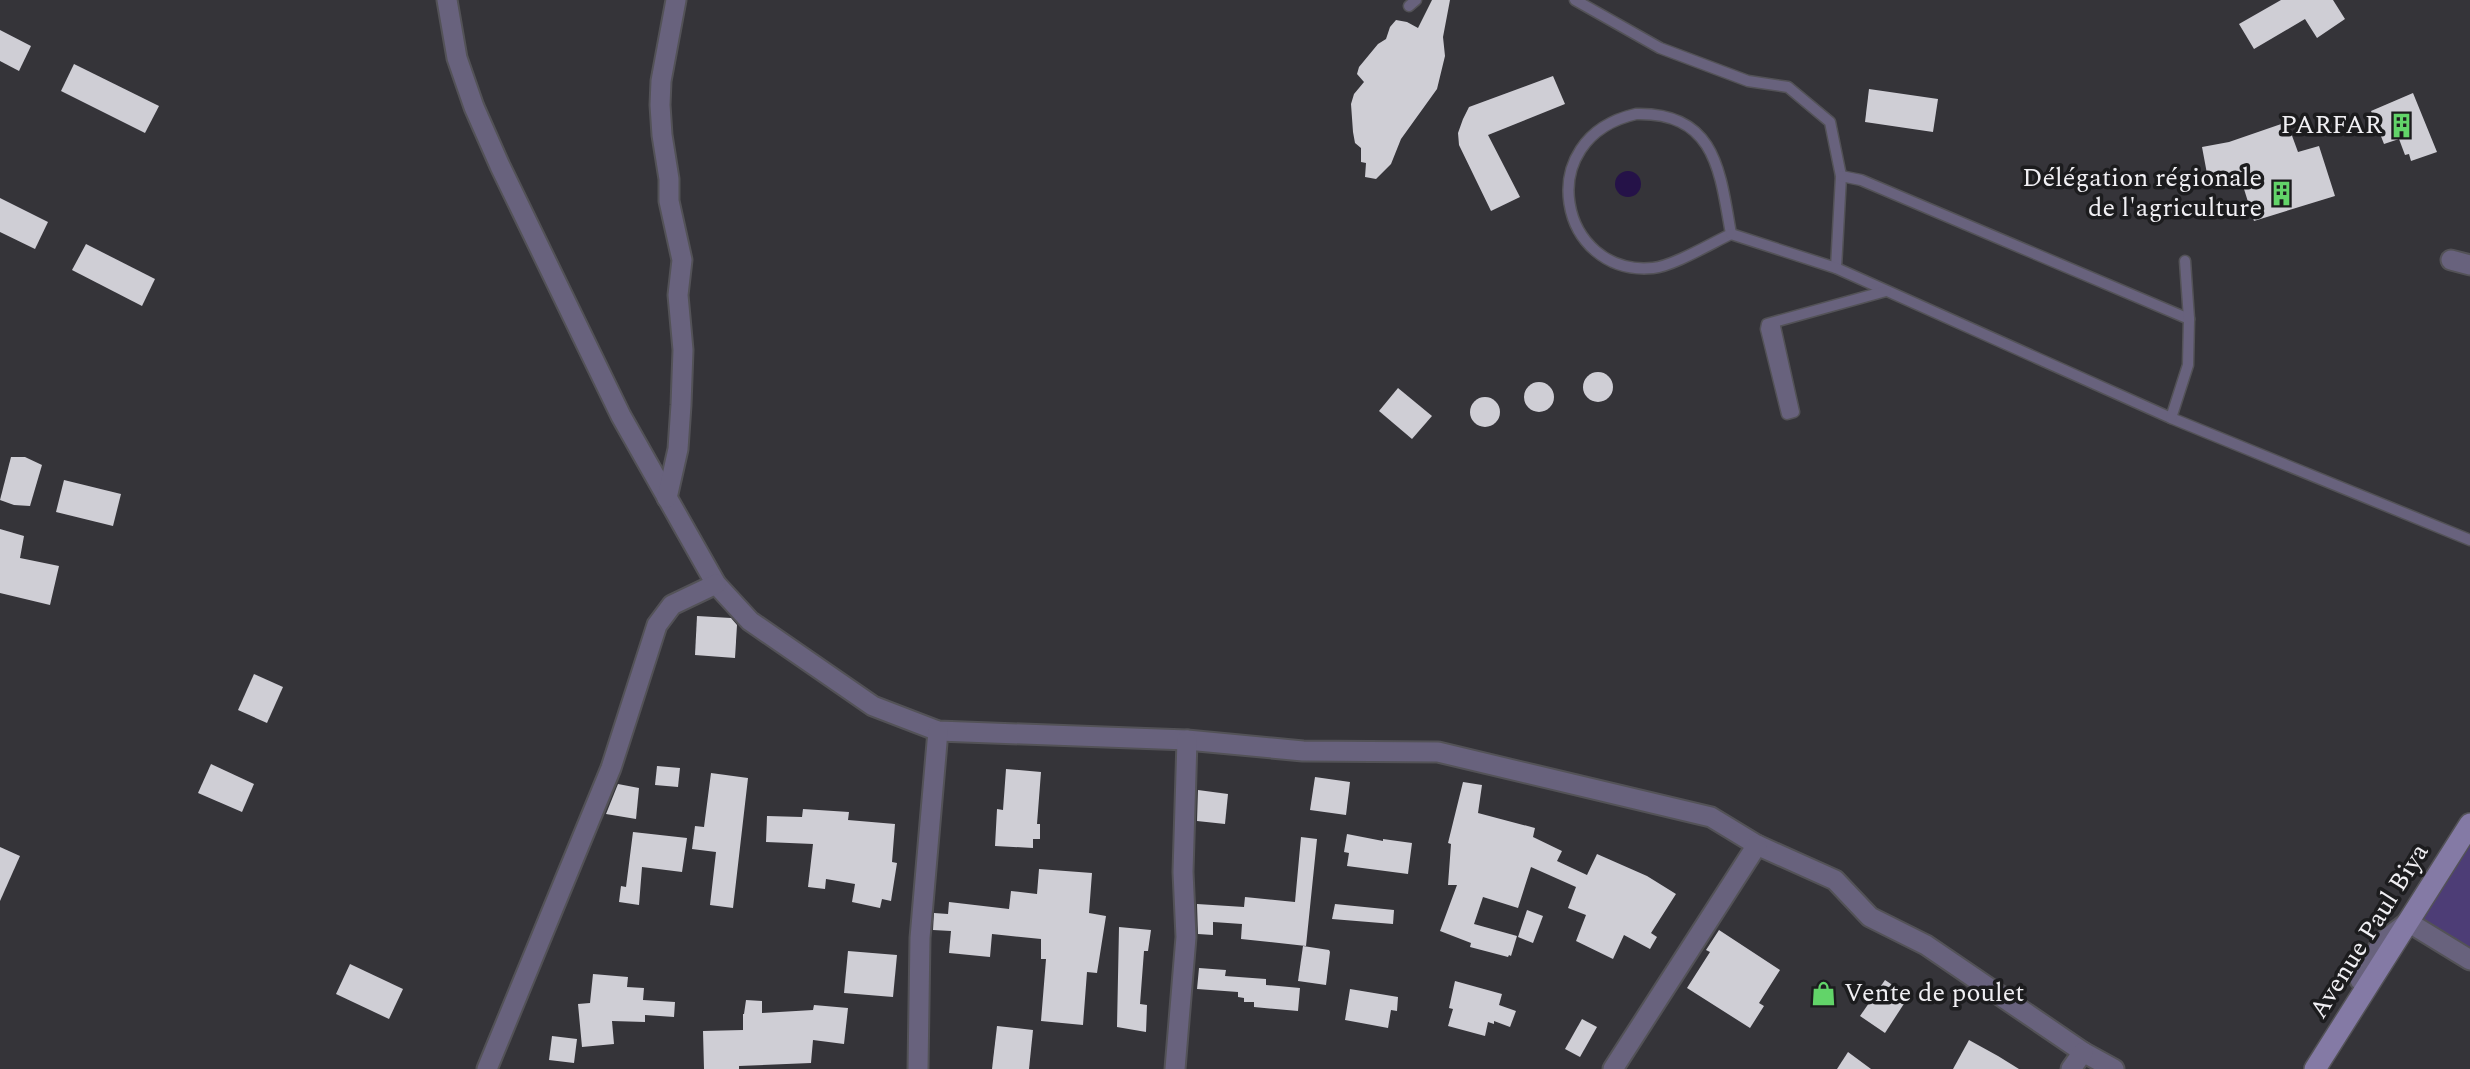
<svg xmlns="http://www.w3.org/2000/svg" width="2470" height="1069" viewBox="0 0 2470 1069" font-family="Spectral,serif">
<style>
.green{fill:#4d3d76}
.water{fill:#251248}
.building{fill:#cfced5}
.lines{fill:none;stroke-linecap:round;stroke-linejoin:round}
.lane-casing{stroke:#535257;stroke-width:13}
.street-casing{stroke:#535257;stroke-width:23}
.secondary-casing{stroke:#535257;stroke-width:24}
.lane{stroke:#68627d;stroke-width:10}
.street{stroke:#68627d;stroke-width:19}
.secondary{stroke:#847aa5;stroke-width:21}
.labels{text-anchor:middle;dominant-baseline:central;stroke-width:7;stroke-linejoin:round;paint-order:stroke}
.poi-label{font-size:26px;fill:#f0eff3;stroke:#1c1c1e;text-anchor:end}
.street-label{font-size:26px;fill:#f0eff3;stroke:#1c1c1e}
</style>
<rect width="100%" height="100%" fill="#353439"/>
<polygon class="green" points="2470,824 2470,958 2408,922"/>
<circle class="water" cx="1628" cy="184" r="13"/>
<g class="building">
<polygon points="1432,0 1450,0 1443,37 1445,56 1437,89 1401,139 1391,164 1376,179 1365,177 1366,163 1361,162 1361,148 1355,143 1353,132 1351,104 1354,94 1364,82 1357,74 1359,67 1378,44 1386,39 1390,27 1396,20 1407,22 1418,28"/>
<polygon points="2281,0 2333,0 2345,19 2317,38 2305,19 2254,49 2239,24"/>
<polygon points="0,30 31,46 19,71 0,61"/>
<polygon points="74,64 159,106 145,133 61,91"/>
<polygon points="1553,76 1565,104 1488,135 1520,197 1491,211 1459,145 1458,133 1463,119 1469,107"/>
<polygon points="1869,89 1938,99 1933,132 1865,122"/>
<polygon points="2413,93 2437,152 2411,161 2409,154 2405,155 2399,139 2384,144 2371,111"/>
<polygon points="2287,122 2298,152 2319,146 2335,196 2254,221 2239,173 2208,179 2202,147 2229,142"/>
<polygon points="0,198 48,222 35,249 0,232"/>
<polygon points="86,244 155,279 142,306 72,270"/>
<circle cx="1598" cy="387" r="15"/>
<circle cx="1539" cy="397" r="15"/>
<polygon points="1398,388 1432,416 1412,439 1379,411"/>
<circle cx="1485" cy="412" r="15"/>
<polygon points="11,457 25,457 42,465 30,506 14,505 0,500"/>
<polygon points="64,480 121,494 113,526 56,512"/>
<polygon points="0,529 24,536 20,558 59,566 50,605 0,593"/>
<polygon points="697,616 731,618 737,625 735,658 695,655"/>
<polygon points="254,674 283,687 267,723 238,710"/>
<polygon points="211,764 254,784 242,812 198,793"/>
<polygon points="657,766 680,768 678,787 655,785"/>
<polygon points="1006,769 1041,772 1037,824 1040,824 1040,839 1033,839 1033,848 995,846 997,809 1003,810"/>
<polygon points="711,773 748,778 733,908 710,905 716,852 692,849 695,826 704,827"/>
<polygon points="1315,777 1350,782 1346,815 1310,810"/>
<polygon points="1463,782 1482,785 1478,813 1535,828 1533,837 1562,851 1557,861 1587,875 1597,854 1647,876 1676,894 1651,933 1657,937 1650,949 1624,935 1613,959 1576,941 1586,915 1568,908 1576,887 1531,867 1518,908 1483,897 1474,924 1517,936 1511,956 1509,955 1508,957 1470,947 1471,943 1440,931 1457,885 1448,885 1451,844 1448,843"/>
<polygon points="618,784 639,788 636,819 606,814"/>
<polygon points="1198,790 1228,794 1225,824 1197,821"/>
<polygon points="803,809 849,812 848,820 895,824 892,862 897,863 891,901 882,899 880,908 852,902 855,884 826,879 825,889 808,887 813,844 766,842 767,816 802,817"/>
<polygon points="633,832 687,838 682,872 642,867 639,905 619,902 621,886 626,887"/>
<polygon points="1347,834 1383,841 1383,839 1412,843 1408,874 1347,866 1349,853 1344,852"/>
<polygon points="1301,837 1317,839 1306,946 1241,939 1242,924 1213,922 1213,935 1198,934 1197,904 1244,907 1245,897 1295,902"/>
<polygon points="0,847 20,856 0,901"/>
<polygon points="1039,869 1092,873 1089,913 1106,916 1097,973 1087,972 1083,1025 1041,1021 1046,959 1041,959 1041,939 992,934 990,957 949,953 951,931 933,930 934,913 948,914 949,902 1009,909 1011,891 1037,894"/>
<polygon points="1335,904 1394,910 1393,924 1332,919"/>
<polygon points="1527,910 1543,916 1533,943 1518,937"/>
<polygon points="1119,927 1151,930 1148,951 1144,951 1140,1004 1147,1005 1146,1032 1117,1027"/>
<polygon points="1719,930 1780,970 1759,1003 1764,1006 1750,1028 1687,988 1710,952 1706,950"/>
<polygon points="1303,946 1329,950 1330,952 1326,985 1298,981"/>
<polygon points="848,951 897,955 893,997 844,993"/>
<polygon points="350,964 403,989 389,1019 336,994"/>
<polygon points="1199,968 1226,970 1225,976 1266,979 1266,985 1300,988 1298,1011 1254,1007 1254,1002 1244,1002 1244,998 1238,997 1238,992 1197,989"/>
<polygon points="593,974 628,977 627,987 644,988 643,1000 675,1002 674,1017 645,1015 645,1022 612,1021 614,1044 582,1047 578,1004 590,1003"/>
<polygon points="1885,980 1909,996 1885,1033 1860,1016"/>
<polygon points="1455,981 1502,994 1499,1005 1516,1011 1510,1027 1494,1021 1494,1024 1488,1022 1485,1036 1448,1026 1453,1009 1449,1008"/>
<polygon points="1350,989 1398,997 1397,1011 1391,1010 1388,1028 1345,1020"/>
<polygon points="746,1000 762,1001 762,1013 813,1010 814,1005 848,1008 844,1044 813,1040 811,1063 739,1066 739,1069 704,1069 703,1031 743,1030 743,1014 744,1014"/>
<polygon points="1582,1019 1597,1027 1580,1057 1565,1049"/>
<polygon points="997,1026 1033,1030 1029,1069 992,1069"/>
<polygon points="552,1036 577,1039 574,1063 549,1060"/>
<polygon points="1969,1040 1998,1056 2019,1069 1953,1069"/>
<polygon points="1848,1052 1871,1069 1837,1069"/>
</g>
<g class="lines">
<defs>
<g id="lane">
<polyline points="1575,0 1660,48 1748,81 1788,87 1830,122 1841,176 1836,268"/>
<polyline points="1409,6 1416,0"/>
<path d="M1636,114c80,-2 84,58 95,120 -21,10 -58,32 -78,34 -94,9 -123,-130 -17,-154z"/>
<polyline points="1841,176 1861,180 2189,319"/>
<polyline points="1731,234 1836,268 2171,418 2470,540"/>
<polyline points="1774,322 1767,324 1766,329 1787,414 1794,412 1774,322 1886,291"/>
<polyline points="2171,418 2188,365 2189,319 2185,261"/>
</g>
<g id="street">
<polyline points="447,0 457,58 474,107 500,166 621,416 716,584 750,621 873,706 938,731 1187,740 1303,751 1438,752 1711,817 1757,845 1835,880 1870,917 1926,945 2083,1052 2114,1069"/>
<polyline points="2451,260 2470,265"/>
<polyline points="667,498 678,449 681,405 683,350 678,295 682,260 669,201 669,179 662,135 660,105 661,81 676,0"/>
<polyline points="2360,980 2382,942 2408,922 2470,960"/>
<polyline points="487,1069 611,768 657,625 672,605 716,584"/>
<polyline points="918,1069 920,938 938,731"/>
<polyline points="1175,1069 1186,937 1183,872 1187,740"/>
<polyline points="1613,1069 1757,845"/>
<polyline points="2071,1069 2083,1052"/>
</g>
<polyline id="secondary" points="2315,1069 2470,824"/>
</defs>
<use href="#lane" class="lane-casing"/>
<use href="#street" class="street-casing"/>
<use href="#secondary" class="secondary-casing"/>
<use href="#lane" class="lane"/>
<use href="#street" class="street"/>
<use href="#secondary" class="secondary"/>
</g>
<defs>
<symbol id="building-bare" viewBox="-9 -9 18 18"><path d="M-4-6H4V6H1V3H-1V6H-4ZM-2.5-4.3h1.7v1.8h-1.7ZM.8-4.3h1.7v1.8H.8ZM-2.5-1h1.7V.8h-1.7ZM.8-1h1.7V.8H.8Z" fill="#62d469" stroke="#1c1c1e" stroke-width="2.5" paint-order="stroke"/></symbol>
<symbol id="shop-bare" viewBox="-9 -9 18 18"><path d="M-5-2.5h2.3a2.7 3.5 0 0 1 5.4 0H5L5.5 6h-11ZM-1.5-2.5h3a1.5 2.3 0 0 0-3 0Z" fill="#62d469" stroke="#1c1c1e" stroke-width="2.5" paint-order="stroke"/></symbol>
</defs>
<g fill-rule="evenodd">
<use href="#building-bare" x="2384" y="108" width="35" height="35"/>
<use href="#building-bare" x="2264" y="176" width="35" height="35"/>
<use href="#shop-bare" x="1806" y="976" width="35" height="35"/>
</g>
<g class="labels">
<g class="poi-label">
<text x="2382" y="125">PARFAR</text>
<text x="2262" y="178">Délégation régionale<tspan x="2262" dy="30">de l'agriculture</tspan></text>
<text x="1844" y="993" text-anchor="start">Vente de poulet</text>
</g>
<g class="street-label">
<text transform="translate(2369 931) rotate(-58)">Avenue Paul Biya</text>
</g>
</g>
</svg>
